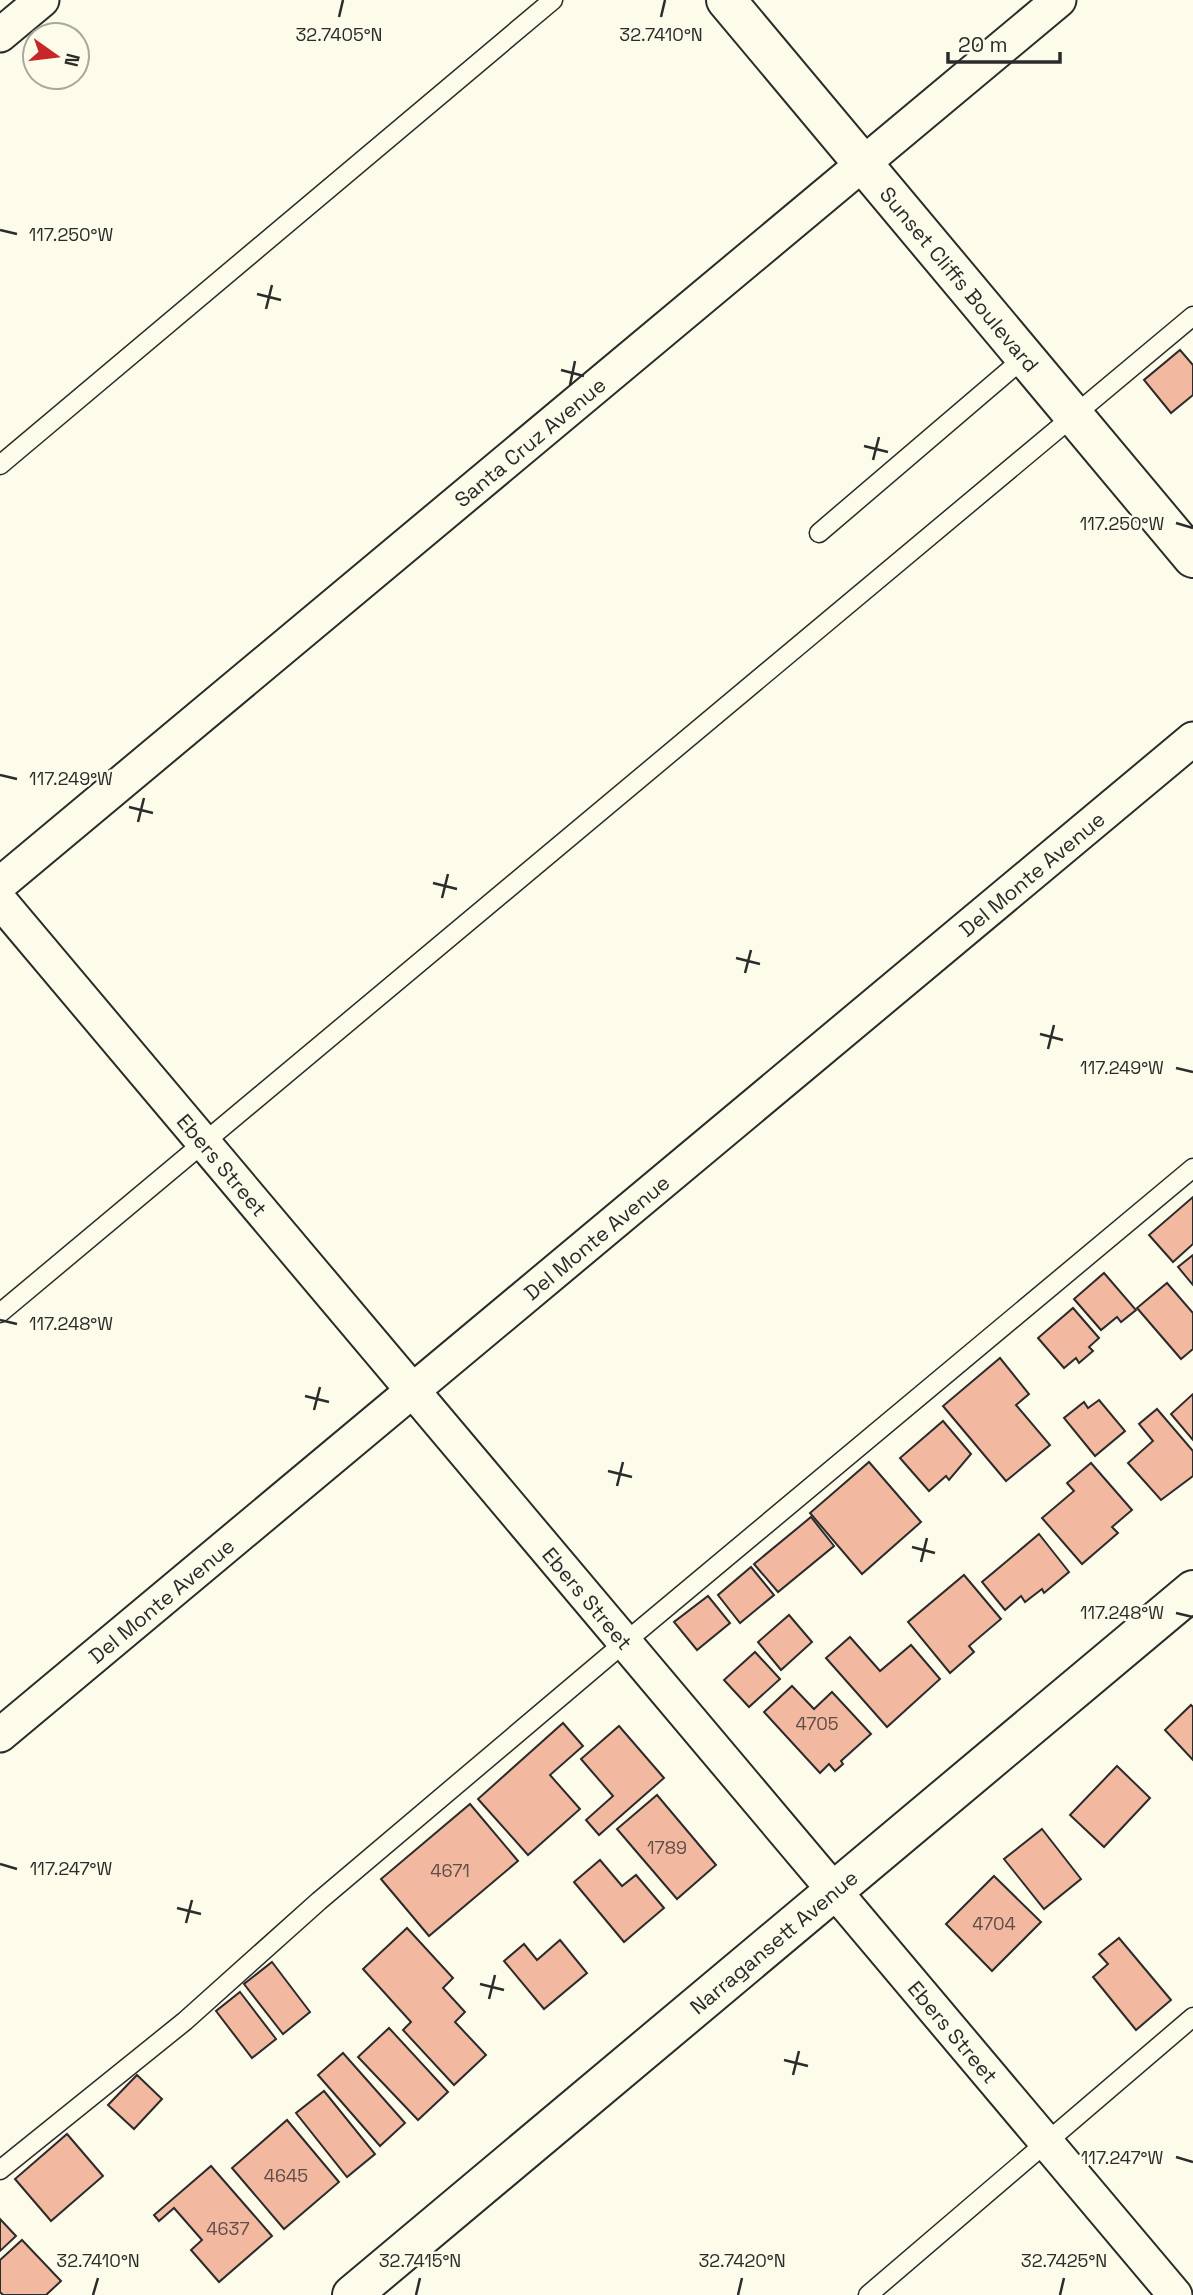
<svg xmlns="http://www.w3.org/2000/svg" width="1193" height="2295" viewBox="0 0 1193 2295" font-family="'Space Grotesk',sans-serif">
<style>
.building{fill:#f2b8a0;stroke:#2b2b2b;stroke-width:2}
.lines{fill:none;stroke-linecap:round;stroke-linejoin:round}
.service-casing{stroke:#2b2b2b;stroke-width:21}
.minor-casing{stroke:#2b2b2b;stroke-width:37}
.tertiary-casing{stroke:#2b2b2b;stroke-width:42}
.secondary-casing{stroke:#2b2b2b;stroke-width:42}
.service{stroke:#fdfbea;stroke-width:18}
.minor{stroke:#fdfbea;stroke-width:33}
.tertiary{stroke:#fdfbea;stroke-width:38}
.secondary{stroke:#fdfbea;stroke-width:38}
.ticks{fill:none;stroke:#2b2b2b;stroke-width:2.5}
.labels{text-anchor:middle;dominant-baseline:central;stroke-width:5;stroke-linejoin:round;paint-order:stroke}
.number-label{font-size:18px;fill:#5d4e48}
.street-label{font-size:21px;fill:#2b2b2b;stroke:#fdfbea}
.ticks-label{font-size:18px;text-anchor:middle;fill:#2b2b2b;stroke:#fdfbea;stroke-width:5;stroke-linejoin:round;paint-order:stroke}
</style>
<rect width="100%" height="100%" fill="#fdfbea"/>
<g class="building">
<polygon points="1180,350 1193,365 1193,395 1171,413 1144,380"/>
<polygon points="1193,1197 1193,1244 1173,1262 1149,1235"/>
<polygon points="1193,1255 1193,1285 1178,1267"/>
<polygon points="1104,1273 1136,1310 1121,1322 1117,1317 1101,1330 1074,1299"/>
<polygon points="1167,1283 1193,1313 1193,1349 1181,1359 1137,1308"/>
<polygon points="1073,1308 1099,1338 1089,1347 1093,1351 1079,1363 1076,1358 1064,1368 1038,1338"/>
<polygon points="1000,1358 1029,1394 1016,1405 1050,1445 1006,1481 943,1406"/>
<polygon points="1193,1394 1193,1440 1171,1414"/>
<polygon points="1099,1400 1125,1431 1095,1456 1064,1418 1084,1402 1088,1408"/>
<polygon points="1157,1409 1193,1451 1193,1476 1161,1500 1128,1463 1153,1441 1139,1424"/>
<polygon points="943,1421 971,1454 949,1480 946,1476 929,1491 900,1458"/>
<polygon points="869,1462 921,1522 862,1574 810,1513"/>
<polygon points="1091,1463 1132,1510 1112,1527 1118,1533 1082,1564 1042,1518 1074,1491 1067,1483"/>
<polygon points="811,1517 834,1546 778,1592 754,1564"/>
<polygon points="1039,1534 1069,1572 1044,1593 1042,1589 1025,1602 1021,1596 1005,1610 982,1582"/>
<polygon points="751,1567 774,1595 740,1623 718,1595"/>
<polygon points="964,1575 1001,1619 969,1646 974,1652 950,1673 908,1622"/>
<polygon points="708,1596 730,1623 697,1650 674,1622"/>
<polygon points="789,1615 812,1642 781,1670 758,1642"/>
<polygon points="850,1637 880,1671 911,1645 940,1679 887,1727 826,1658"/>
<polygon points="755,1652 780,1679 749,1707 724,1680"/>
<polygon points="792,1686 814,1709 832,1692 871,1734 841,1761 843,1764 835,1771 829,1764 820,1773 764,1712"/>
<polygon points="1191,1705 1193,1707 1193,1760 1165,1730"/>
<polygon points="563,1723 583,1746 550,1775 580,1809 528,1855 478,1799"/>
<polygon points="619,1726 664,1778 599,1835 586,1820 613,1796 581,1759"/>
<polygon points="1117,1766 1150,1798 1104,1847 1070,1815"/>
<polygon points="657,1795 716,1865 677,1899 617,1829"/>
<polygon points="470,1804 518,1861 429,1936 381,1879"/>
<polygon points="1042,1829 1081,1879 1044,1909 1004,1859"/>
<polygon points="600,1860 622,1886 636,1875 664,1908 624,1942 574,1882"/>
<polygon points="994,1876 1041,1922 992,1971 946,1924"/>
<polygon points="407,1928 453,1978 443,1988 465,2012 455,2022 486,2055 454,2085 403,2030 411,2022 363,1969"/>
<polygon points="1119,1938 1171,2000 1136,2030 1093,1977 1108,1964 1099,1954"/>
<polygon points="560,1940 587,1973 544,2009 504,1961 524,1944 537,1960"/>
<polygon points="272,1962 310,2012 283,2034 244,1984"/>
<polygon points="240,1992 276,2039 252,2058 216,2011"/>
<polygon points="389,2028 448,2092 418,2120 358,2057"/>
<polygon points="343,2053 405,2123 380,2146 318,2075"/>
<polygon points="137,2075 162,2099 134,2129 108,2105"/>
<polygon points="324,2091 375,2154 347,2177 296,2113"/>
<polygon points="287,2120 339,2182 284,2229 232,2168"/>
<polygon points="67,2134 103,2176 51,2221 15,2179"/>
<polygon points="211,2166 272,2236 219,2282 191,2250 202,2240 174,2208 159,2221 154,2215"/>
<polygon points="0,2219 16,2236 0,2251"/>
<polygon points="22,2240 61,2281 46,2295 3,2295 0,2292 0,2260"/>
</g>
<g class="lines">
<defs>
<g id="service">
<polyline points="0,465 553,0"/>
<polyline points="819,533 1025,357"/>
<polyline points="0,1313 1193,316"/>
<polyline points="0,2170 185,2021 319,1901 624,1643 1193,1168"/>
<polyline points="868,2295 1193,2017"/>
</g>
<g id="minor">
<polyline points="0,35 42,0"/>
<path id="s1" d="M0,884l1059,-884"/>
<path id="s2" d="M0,901l1175,1394"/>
<path id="s3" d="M0,1735l1193,-996"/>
</g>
<g id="tertiary">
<path id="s4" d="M352,2295l841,-705"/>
</g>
<g id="secondary">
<path id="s5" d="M726,0l467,558"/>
</g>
</defs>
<use href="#service" class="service-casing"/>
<use href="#minor" class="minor-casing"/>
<use href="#tertiary" class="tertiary-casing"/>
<use href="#secondary" class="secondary-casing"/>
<use href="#service" class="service"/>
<use href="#minor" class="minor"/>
<use href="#tertiary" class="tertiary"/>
<use href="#secondary" class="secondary"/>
</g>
<path class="ticks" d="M339,17l4,-17M661,17l4,-17M0,230l17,4M257,294l24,6M266,309l6,-24M561,370l23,6M570,385l5,-24M864,446l24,6M873,460l6,-23M1176,523l17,5M0,775l17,4M129,807l24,6M138,822l6,-24M433,883l24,6M442,898l6,-24M736,958l24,6M745,973l6,-23M1040,1034l23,6M1048,1049l6,-24M1176,1068l17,4M0,1320l17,4M305,1396l24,6M314,1410l6,-23M608,1471l24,6M617,1486l6,-24M912,1547l23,6M921,1562l6,-24M1176,1613l17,4M0,1864l17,5M177,1908l24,6M186,1923l6,-23M480,1984l24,6M489,1999l6,-24M784,2060l24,6M793,2075l6,-24M1176,2157l17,5M93,2295l5,-17M416,2295l4,-17M738,2295l4,-17M1060,2295l4,-17"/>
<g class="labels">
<g class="number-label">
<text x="817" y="1723">4705</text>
<text x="667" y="1847">1789</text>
<text x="450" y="1870">4671</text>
<text x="994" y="1923">4704</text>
<text x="286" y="2175">4645</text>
<text x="228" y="2228">4637</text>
</g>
<g class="street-label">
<text stroke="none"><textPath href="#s5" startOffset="364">Sunset Cliffs Boulevard</textPath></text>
<text stroke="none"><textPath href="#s1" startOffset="690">Santa Cruz Avenue</textPath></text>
<text stroke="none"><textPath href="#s3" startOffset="1344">Del Monte Avenue</textPath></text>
<text stroke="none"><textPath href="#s2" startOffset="345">Ebers Street</textPath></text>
<text stroke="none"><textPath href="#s3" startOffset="777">Del Monte Avenue</textPath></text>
<text stroke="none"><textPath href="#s2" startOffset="912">Ebers Street</textPath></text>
<text stroke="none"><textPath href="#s3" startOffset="210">Del Monte Avenue</textPath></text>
<text stroke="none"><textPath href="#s4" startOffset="550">Narragansett Avenue</textPath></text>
<text stroke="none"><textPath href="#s2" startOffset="1479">Ebers Street</textPath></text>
</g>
</g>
<g class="ticks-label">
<text x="339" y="41">32.7405°N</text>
<text x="661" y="41">32.7410°N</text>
<text x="71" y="241">117.250°W</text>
<text x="1122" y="530">117.250°W</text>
<text x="71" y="785">117.249°W</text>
<text x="1122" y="1074">117.249°W</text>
<text x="71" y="1330">117.248°W</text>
<text x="1122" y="1619">117.248°W</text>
<text x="71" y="1875">117.247°W</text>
<text x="1122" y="2164">117.247°W</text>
<text x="98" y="2267">32.7410°N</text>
<text x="420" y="2267">32.7415°N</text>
<text x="742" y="2267">32.7420°N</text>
<text x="1064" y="2267">32.7425°N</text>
</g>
<g transform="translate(56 56) rotate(104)"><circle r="33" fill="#fdfbea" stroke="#a9a89e" stroke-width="2"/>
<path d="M0-5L12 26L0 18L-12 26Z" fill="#c62828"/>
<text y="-10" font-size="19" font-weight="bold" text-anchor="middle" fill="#2b2b2b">N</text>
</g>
<path d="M948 52v10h112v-10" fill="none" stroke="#2b2b2b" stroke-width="3.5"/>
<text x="958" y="52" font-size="21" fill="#2b2b2b" stroke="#fdfbea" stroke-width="5" paint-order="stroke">20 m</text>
</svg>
